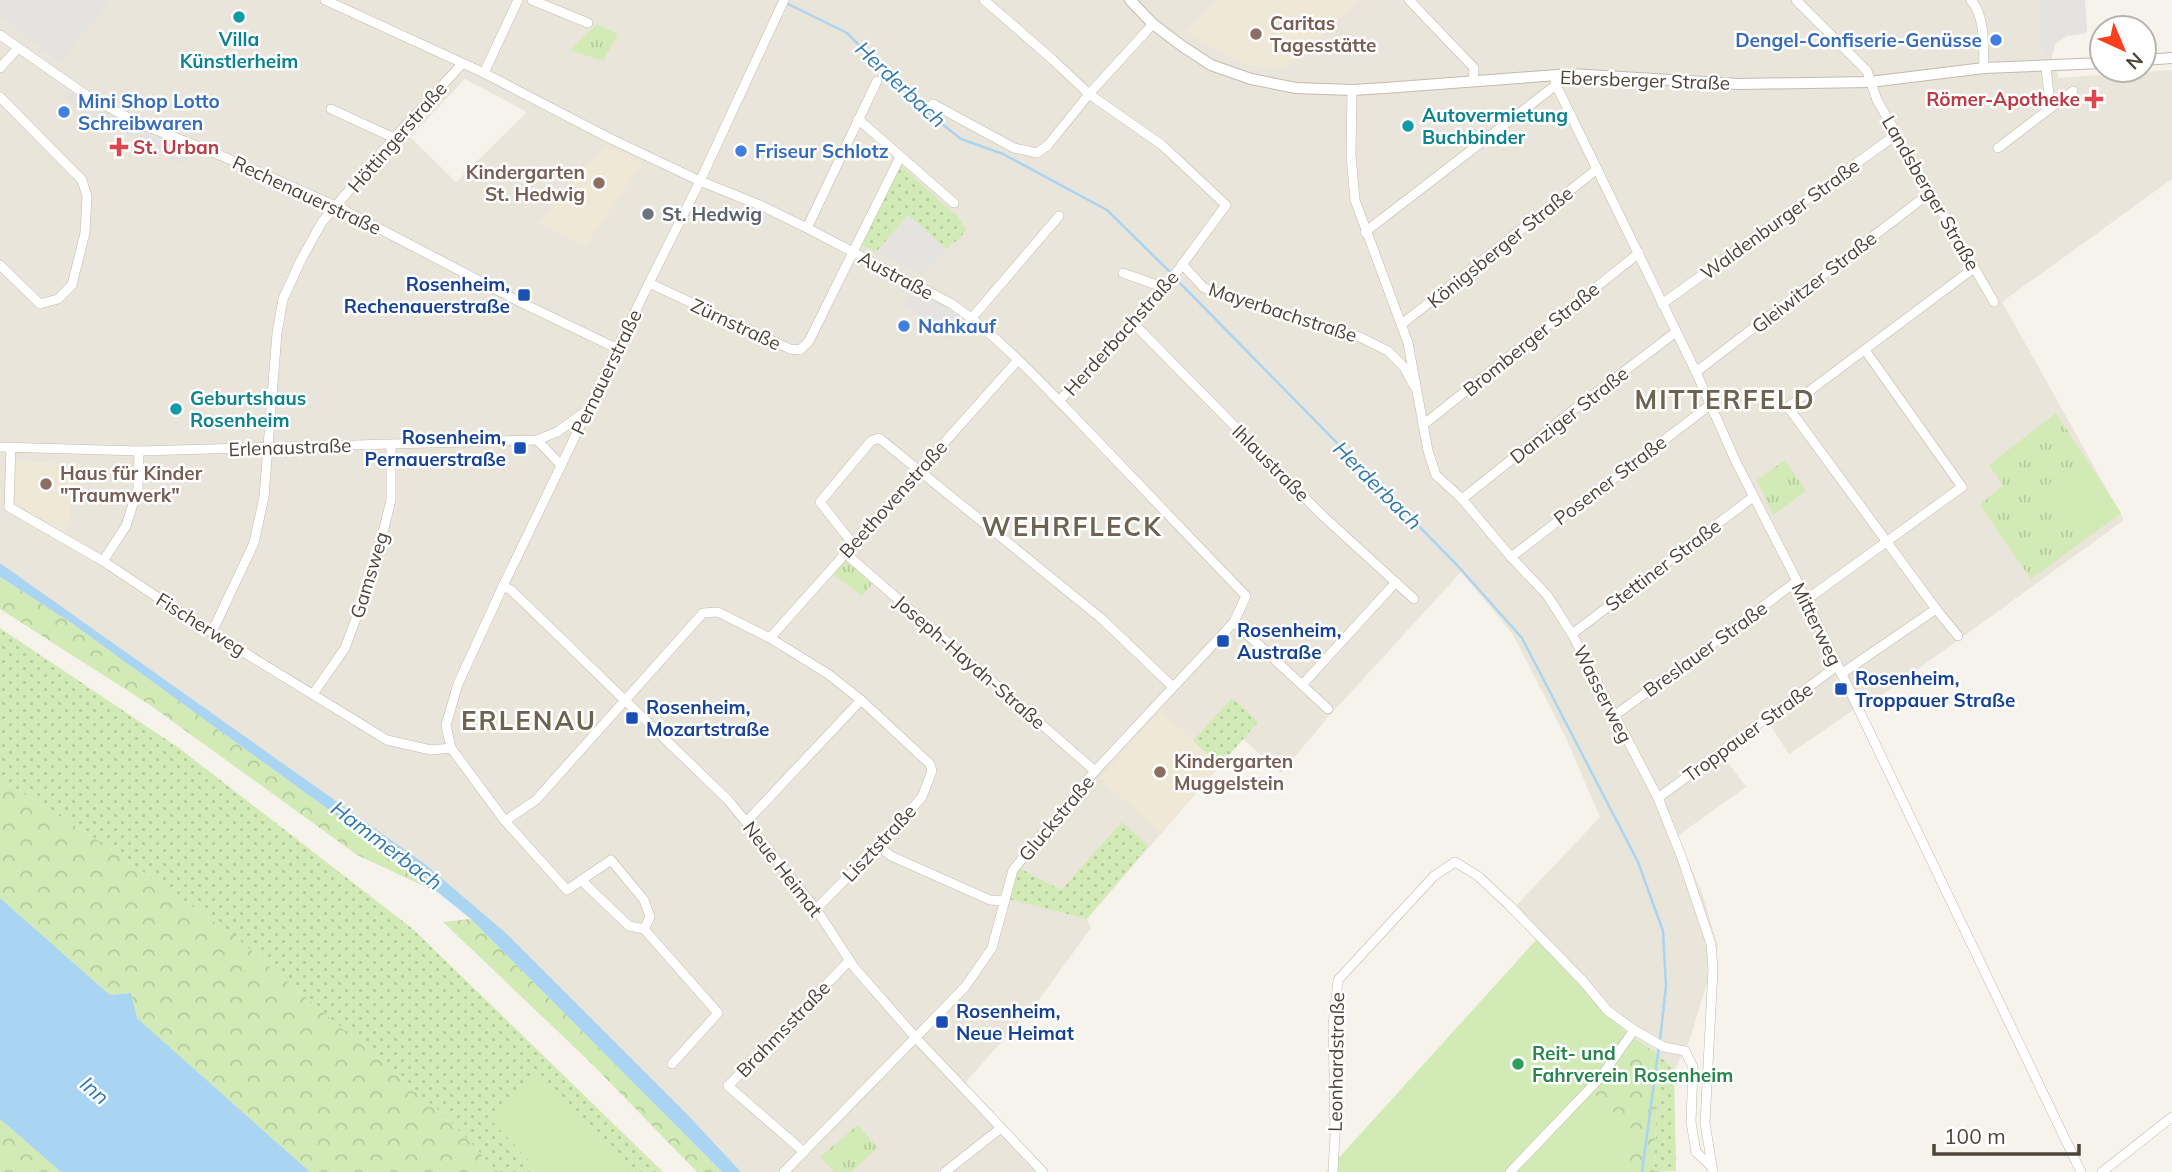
<svg xmlns="http://www.w3.org/2000/svg" width="2172" height="1172" viewBox="0 0 2172 1172" font-family="Mulish,sans-serif">
<style>
.residential{fill:#eae5da;fill-rule:evenodd}
.education{fill:#efe8d6}
.grass{fill:url(#grass-dots)}
.forest{fill:url(#forest-crowns)}
.park{fill:url(#park-tufts)}
.pitch{fill:#d2eab5}
.parking{fill:#e5e3e0}
.water{fill:#a9d4f2}
.lines{fill:none;stroke-linecap:round;stroke-linejoin:round}
.stream{stroke:#a9d4f2;stroke-width:2.5}
.minor-casing{stroke:#c2bbae;stroke-width:10}
.tertiary-casing{stroke:#c2bbae;stroke-width:12}
.minor{stroke:#fff;stroke-width:9}
.tertiary{stroke:#fff;stroke-width:10}
.culture-dot{fill:#0f9aa8;stroke:#fff;stroke-width:2.5}
.education-dot{fill:#8d6e63;stroke:#fff;stroke-width:2.5}
.shop-dot{fill:#3f7fe0;stroke:#fff;stroke-width:2.5}
.health-dot{fill:#e0444e;stroke:#fff;stroke-width:2.5}
.worship-dot{fill:#6b7280;stroke:#fff;stroke-width:2.5}
.transit-dot{fill:#1a4fb4;stroke:#fff;stroke-width:2.5}
.leisure-dot{fill:#2e9e5b;stroke:#fff;stroke-width:2.5}
.labels{text-anchor:middle;dominant-baseline:central;stroke-width:5;stroke-linejoin:round;paint-order:stroke}
.education-label{font-size:19px;font-weight:bold;fill:#785e54;stroke:#fff;text-anchor:start}
.culture-label{font-size:19px;font-weight:bold;fill:#0d838f;stroke:#fff;text-anchor:start}
.shop-label{font-size:19px;font-weight:bold;fill:#366cbe;stroke:#fff;text-anchor:start}
.street-label{font-size:19px;fill:#4b4439;stroke:#fff}
.health-label{font-size:19px;font-weight:bold;fill:#be3a42;stroke:#fff;text-anchor:end}
.worship-label{font-size:19px;font-weight:bold;fill:#5b616d;stroke:#fff;text-anchor:start}
.transit-label{font-size:19px;font-weight:bold;fill:#164399;stroke:#fff;text-anchor:start}
.leisure-label{font-size:19px;font-weight:bold;fill:#27864d;stroke:#fff;text-anchor:start}
.water-label{font-size:21px;font-style:italic;fill:#2e7ab2;stroke:#fff}
.district-label{font-size:26px;font-weight:bold;letter-spacing:2px;fill:#6e6250;stroke:#fff}
</style>
<defs>
<pattern id="grass-dots" width="8" height="8" patternUnits="userSpaceOnUse" patternTransform="scale(1.75)"><rect width="8" height="8" fill="#d2eab5"/><path d="M2 2h.1M6 6h.1" fill="none" stroke="#b6ca9c" stroke-width="1.8" stroke-linecap="round"/></pattern>
<pattern id="forest-crowns" width="20" height="18" patternUnits="userSpaceOnUse" patternTransform="scale(1.75)"><rect width="20" height="18" fill="#d2eab5"/><path d="M2 6a3 3 0 1 1 6 0M12 15a3 3 0 1 1 6 0" fill="none" stroke="#b6ca9c"/></pattern>
<pattern id="park-tufts" width="24" height="20" patternUnits="userSpaceOnUse" patternTransform="scale(1.75)"><rect width="24" height="20" fill="#d2eab5"/><path d="M3 7l-1-3M5 7V3M7 7l1-3M15 17l-1-3M17 17v-4M19 17l1-3" fill="none" stroke="#b6ca9c"/></pattern>
</defs>
<rect width="100%" height="100%" fill="#f6f3ec"/>
<path class="residential" d="M0,0h2085l2,33 -20,3 -12,8 -4,15 8,19 113,-8v109l-170,123 122,218 -257,186 -15,5 -63,43 -21,-32 -45,34 23,31 -69,49 25,57 16,54 -29,95 -15,29 -15,-16 -29,-20 -27,-24 -66,-72 -21,-33 84,-89 -35,-81 -53,-103 -51,-61 -131,143 -49,58 -38,-34 -156,180 4,9 -53,73 -74,83 82,88h-305l-55,-59 -179,-179 -82,-70 -425,-301zM465,79l62,33 -71,70 -46,-45z"/>
<g class="education">
<polygon points="1219,0 1359,0 1285,69 1247,65 1195,38 1186,31"/>
<polygon points="607,145 642,163 585,247 538,223 554,207 551,204"/>
<polygon points="17,461 81,464 65,534 14,503"/>
<polygon points="1160,710 1220,765 1160,833 1100,778"/>
</g>
<g class="grass">
<polygon points="901,166 958,217 966,229 960,238 946,249 908,215 876,252 861,245"/>
<polygon points="0,628 179,748 414,930 663,1172 498,1172 445,1116 234,936 99,841 0,779"/>
<polygon points="1232,698 1258,722 1220,765 1193,741"/>
<polygon points="1122,822 1148,846 1087,919 1012,900 1008,898 1019,868 1061,890"/>
<polygon points="1659,1055 1674,1071 1676,1171 1654,1171"/>
</g>
<g class="forest">
<polygon points="0,577 70,622 394,857 443,895 357,855 150,705 0,609"/>
<polygon points="0,779 99,841 234,936 445,1116 498,1172 310,1172 137,1018 131,993 110,995 0,898"/>
<polygon points="471,919 722,1172 697,1172 590,1062 443,922"/>
<polygon points="1630,1035 1659,1055 1654,1171 1676,1172 1627,1172 1631,1129 1594,1094"/>
<polygon points="0,1119 61,1172 0,1172"/>
</g>
<g class="park">
<polygon points="597,24 618,34 603,61 570,50"/>
<polygon points="2056,413 2121,513 2031,579 1980,505 2003,485 1989,465"/>
<polygon points="1785,460 1806,491 1773,515 1757,480"/>
<polygon points="845,560 872,584 862,596 831,573"/>
<polygon points="858,1125 878,1148 851,1172 834,1172 820,1157"/>
</g>
<g class="pitch">
<polygon points="2085,458 2121,513 2088,537 2049,483"/>
<polygon points="1537,939 1603,1011 1630,1035 1594,1094 1632,1129 1627,1172 1326,1172"/>
<polygon points="534,1073 628,1172 540,1172 488,1117"/>
</g>
<g class="parking">
<polygon points="0,0 110,0 60,63 0,16"/>
<polygon points="2040,0 2085,0 2087,33 2067,36 2055,44 2051,59 2040,47"/>
<polygon points="68,88 84,100 133,128 191,153 180,163 69,103 62,95"/>
<polygon points="909,215 946,249 923,274 876,252"/>
<polygon points="915,291 939,302 965,322 947,340 904,304"/>
</g>
<g class="water">
<polygon points="0,563 425,864 507,934 686,1113 741,1172 722,1172 471,919 394,857 70,622 0,577"/>
<polygon points="0,898 110,995 131,993 137,1018 310,1172 61,1172 0,1119"/>
</g>
<g class="lines">
<g class="stream">
<polyline points="786,3 847,33 918,105 961,139 1003,154 1107,210 1171,273"/>
<polyline points="1175,278 1457,565 1522,638 1638,862 1663,931 1666,986 1660,1040"/>
<polyline points="1642,1172 1659,1046"/>
</g>
<defs>
<g id="minor">
<path d="M325,0l159,73 125,65 91,43 62,25 45,22 145,76c50,35 93,83 136,127 53,55 105,110 158,165l-12,26 -139,149 -82,99 -21,78 -27,39 -181,185"/>
<polyline points="532,0 588,23"/>
<polyline points="984,0 1053,60 1089,94 1162,145 1226,205 1165,288 1059,401"/>
<polyline points="1409,0 1474,68 1473,81"/>
<polyline points="1796,0 1867,71 1877,100 1994,302"/>
<path d="M1971,0c15,18 12,46 13,68"/>
<polyline points="0,35 86,95 136,122 222,156 336,206 520,302 618,349"/>
<polyline points="2046,67 2049,95 2055,104"/>
<polyline points="0,68 17,49"/>
<polyline points="484,73 518,0"/>
<polyline points="1555,76 1556,85 1696,372 1736,462 1797,581 2081,1172"/>
<polyline points="1352,90 1351,155 1355,200 1408,343 1428,451 1436,475 1462,499 1511,557 1547,595 1572,634 1658,798 1682,858 1711,944 1713,969 1705,1123 1713,1172"/>
<polyline points="0,97 82,180 87,196 85,233 72,285 58,299 40,304 0,265"/>
<polyline points="933,104 1014,148 1037,153 1048,145 1089,94 1153,24"/>
<polyline points="331,109 394,138"/>
<polyline points="858,119 954,203"/>
<polyline points="1998,148 2073,91"/>
<polyline points="807,228 877,81"/>
<polyline points="1365,232 1556,85"/>
<polyline points="1182,264 1204,288 1360,337 1388,351 1404,367 1414,386"/>
<polyline points="1123,273 1165,288"/>
<polyline points="649,283 790,349 800,350 809,341 900,157"/>
<polyline points="1662,304 1897,134"/>
<polyline points="971,319 1059,216"/>
<polyline points="1133,323 1323,516 1414,599"/>
<polyline points="1402,324 1597,169"/>
<polyline points="1696,372 1931,192"/>
<polyline points="1423,425 1639,253"/>
<polyline points="537,440 561,465"/>
<polyline points="0,447 139,451 537,440 557,432 585,412"/>
<polyline points="11,447 9,507 103,561 193,621 387,740 431,750 451,748"/>
<polyline points="1462,499 1581,404 1676,332"/>
<polyline points="853,544 820,502 871,441 879,438 1102,619 1172,686"/>
<polyline points="845,553 1095,771"/>
<polyline points="1511,557 1710,405"/>
<polyline points="103,561 126,526 138,488 139,451"/>
<polyline points="503,586 511,590 729,801 816,909 854,967 916,1038 1043,1172"/>
<polyline points="1806,600 1962,487 1865,350"/>
<polyline points="1936,609 1958,636"/>
<polyline points="1234,622 1328,709"/>
<polyline points="212,632 254,543 264,497 277,333 283,299 301,260 322,222 394,138 462,64"/>
<polyline points="1572,634 1753,497"/>
<polyline points="770,638 1018,360"/>
<polyline points="1841,674 1936,609 1788,407 1974,268"/>
<polyline points="1302,685 1396,582"/>
<polyline points="313,694 345,648 373,573 391,500 391,445"/>
<polyline points="1614,716 1797,581"/>
<polyline points="1658,798 1837,666"/>
<polyline points="505,821 536,800 703,613 718,612 770,638 828,674 861,700 930,764 932,771 922,797 878,846 816,909"/>
<polyline points="747,821 861,700"/>
<polyline points="878,846 891,856 990,900 1003,901"/>
<polyline points="581,880 629,926 644,929 650,917 644,900 611,860 567,890 505,821 451,748 446,725 458,684 503,586 649,283 700,181 784,0"/>
<polyline points="644,929 718,1013 672,1064"/>
<polyline points="804,1152 728,1086 849,961"/>
<polyline points="945,1172 1001,1128"/>
<polyline points="1333,1172 1335,1134 1333,1025 1338,980 1434,876 1455,862 1478,876 1510,906 1582,980 1608,1011 1634,1030 1664,1047 1685,1051 1693,1067 1691,1122 1696,1152 1711,1166"/>
<polyline points="1510,1172 1600,1078 1634,1030"/>
<polyline points="2102,1172 2172,1117"/>
</g>
<g id="tertiary">
<polyline points="1130,0 1153,24 1182,46 1211,65 1251,79 1296,88 1352,90 1385,88 1571,74 1738,84 1870,82 1984,68 2102,63"/>
<polyline points="2144,60 2172,58"/>
</g>
</defs>
<use href="#minor" class="minor-casing"/>
<use href="#tertiary" class="tertiary-casing"/>
<use href="#minor" class="minor"/>
<use href="#tertiary" class="tertiary"/>
</g>
<g class="culture-dot">
<circle cx="239" cy="17" r="7"/>
<circle cx="1408" cy="126" r="7"/>
<circle cx="176" cy="409" r="7"/>
</g>
<g class="education-dot">
<circle cx="1256" cy="34" r="7"/>
<circle cx="599" cy="183" r="7"/>
<circle cx="46" cy="484" r="7"/>
<circle cx="1160" cy="772" r="7"/>
</g>
<g class="shop-dot">
<circle cx="1996" cy="40" r="7"/>
<circle cx="64" cy="112" r="7"/>
<circle cx="741" cy="151" r="7"/>
<circle cx="904" cy="326" r="7"/>
</g>
<g class="health-dot">
<path d="M2090.5 88.5h7v7h7v7h-7v7h-7v-7h-7v-7h7z"/>
<path d="M115.5 136.5h7v7h7v7h-7v7h-7v-7h-7v-7h7z"/>
</g>
<circle class="worship-dot" cx="648" cy="214" r="7"/>
<g class="transit-dot">
<rect x="517" y="288" width="14" height="14" rx="3.5"/>
<rect x="513" y="441" width="14" height="14" rx="3.5"/>
<rect x="1216" y="634" width="14" height="14" rx="3.5"/>
<rect x="1834" y="682" width="14" height="14" rx="3.5"/>
<rect x="625" y="711" width="14" height="14" rx="3.5"/>
<rect x="935" y="1015" width="14" height="14" rx="3.5"/>
</g>
<circle class="leisure-dot" cx="1518" cy="1064" r="7"/>
<g class="labels">
<g class="education-label">
<text x="1270" y="23">Caritas<tspan x="1270" dy="22">Tagesstätte</tspan></text>
<text x="585" y="172" text-anchor="end">Kindergarten<tspan x="585" dy="22">St. Hedwig</tspan></text>
<text x="60" y="473">Haus für Kinder<tspan x="60" dy="22">"Traumwerk"</tspan></text>
<text x="1174" y="761">Kindergarten<tspan x="1174" dy="22">Muggelstein</tspan></text>
</g>
<g class="culture-label">
<text x="239" y="39" text-anchor="middle">Villa<tspan x="239" dy="22">Künstlerheim</tspan></text>
<text x="1422" y="115">Autovermietung<tspan x="1422" dy="22">Buchbinder</tspan></text>
<text x="190" y="398">Geburtshaus<tspan x="190" dy="22">Rosenheim</tspan></text>
</g>
<g class="shop-label">
<text x="1982" y="40" text-anchor="end">Dengel-Confiserie-Genüsse</text>
<text x="78" y="101">Mini Shop Lotto<tspan x="78" dy="22">Schreibwaren</tspan></text>
<text x="755" y="151">Friseur Schlotz</text>
<text x="918" y="326">Nahkauf</text>
</g>
<g class="street-label">
<text transform="translate(1645 80) rotate(2)">Ebersberger Straße</text>
<text transform="translate(397 137) rotate(-49)">Höttingerstraße</text>
<text transform="translate(1931 193) rotate(60)">Landsberger Straße</text>
<text transform="translate(307 195) rotate(25)">Rechenauerstraße</text>
<text transform="translate(1780 219) rotate(-36)">Waldenburger Straße</text>
<text transform="translate(1500 247) rotate(-39)">Königsberger Straße</text>
<text transform="translate(896 275) rotate(28)">Austraße</text>
<text transform="translate(1814 282) rotate(-38)">Gleiwitzer Straße</text>
<text transform="translate(1283 312) rotate(18)">Mayerbachstraße</text>
<text transform="translate(736 324) rotate(25)">Zürnstraße</text>
<text transform="translate(1121 333) rotate(-48)">Herderbachstraße</text>
<text transform="translate(1531 339) rotate(-39)">Bromberger Straße</text>
<text transform="translate(606 372) rotate(-64)">Pernauerstraße</text>
<text transform="translate(1569 415) rotate(-38)">Danziger Straße</text>
<text transform="translate(290 447) rotate(-2)">Erlenaustraße</text>
<text transform="translate(1271 463) rotate(45)">Ihlaustraße</text>
<text transform="translate(1610 480) rotate(-37)">Posener Straße</text>
<text transform="translate(893 499) rotate(-48)">Beethovenstraße</text>
<text transform="translate(1663 565) rotate(-37)">Stettiner Straße</text>
<text transform="translate(369 575) rotate(-73)">Gamsweg</text>
<text transform="translate(201 624) rotate(32)">Fischerweg</text>
<text transform="translate(1817 624) rotate(64)">Mitterweg</text>
<text transform="translate(1705 649) rotate(-36)">Breslauer Straße</text>
<text transform="translate(970 662) rotate(41)">Joseph-Haydn-Straße</text>
<text transform="translate(1603 694) rotate(63)">Wasserweg</text>
<text transform="translate(1748 732) rotate(-36)">Troppauer Straße</text>
<text transform="translate(1056 818) rotate(-50)">Gluckstraße</text>
<text transform="translate(879 843) rotate(-47)">Lisztstraße</text>
<text transform="translate(783 869) rotate(52)">Neue Heimat</text>
<text transform="translate(783 1029) rotate(-46)">Brahmsstraße</text>
<text transform="translate(1336 1062) rotate(-89)">Leonhardstraße</text>
</g>
<g class="health-label">
<text x="2080" y="99">Römer-Apotheke</text>
<text x="133" y="147" text-anchor="start">St. Urban</text>
</g>
<g class="worship-label">
<text x="662" y="214">St. Hedwig</text>
</g>
<g class="transit-label">
<text x="510" y="284" text-anchor="end">Rosenheim,<tspan x="510" dy="22">Rechenauerstraße</tspan></text>
<text x="506" y="437" text-anchor="end">Rosenheim,<tspan x="506" dy="22">Pernauerstraße</tspan></text>
<text x="1237" y="630">Rosenheim,<tspan x="1237" dy="22">Austraße</tspan></text>
<text x="1855" y="678">Rosenheim,<tspan x="1855" dy="22">Troppauer Straße</tspan></text>
<text x="646" y="707">Rosenheim,<tspan x="646" dy="22">Mozartstraße</tspan></text>
<text x="956" y="1011">Rosenheim,<tspan x="956" dy="22">Neue Heimat</tspan></text>
</g>
<g class="leisure-label">
<text x="1532" y="1053">Reit- und<tspan x="1532" dy="22">Fahrverein Rosenheim</tspan></text>
</g>
<g class="water-label">
<text transform="translate(901 84) rotate(43)">Herderbach</text>
<text transform="translate(1378 485) rotate(45)">Herderbach</text>
<text transform="translate(387 845) rotate(37)">Hammerbach</text>
<text transform="translate(95 1090) rotate(41)">Inn</text>
</g>
<g class="district-label">
<text x="1725" y="399">MITTERFELD</text>
<text x="1072" y="526">WEHRFLECK</text>
<text x="529" y="720">ERLENAU</text>
</g>
</g>
<g transform="translate(2123 49) rotate(136)"><circle r="33" fill="#ffffff" stroke="#b7b4b0" stroke-width="2"/>
<path d="M0-5L12 26L0 18L-12 26Z" fill="#fc3f1d"/>
<text y="-10" font-size="19" font-weight="bold" text-anchor="middle" fill="#4b4439">N</text>
</g>
<path d="M1934 1144v10h145v-10" fill="none" stroke="#4b4439" stroke-width="3.5"/>
<text x="1944" y="1144" font-size="21" fill="#4b4439" stroke="#ffffff" stroke-width="5" paint-order="stroke">100 m</text>
</svg>
